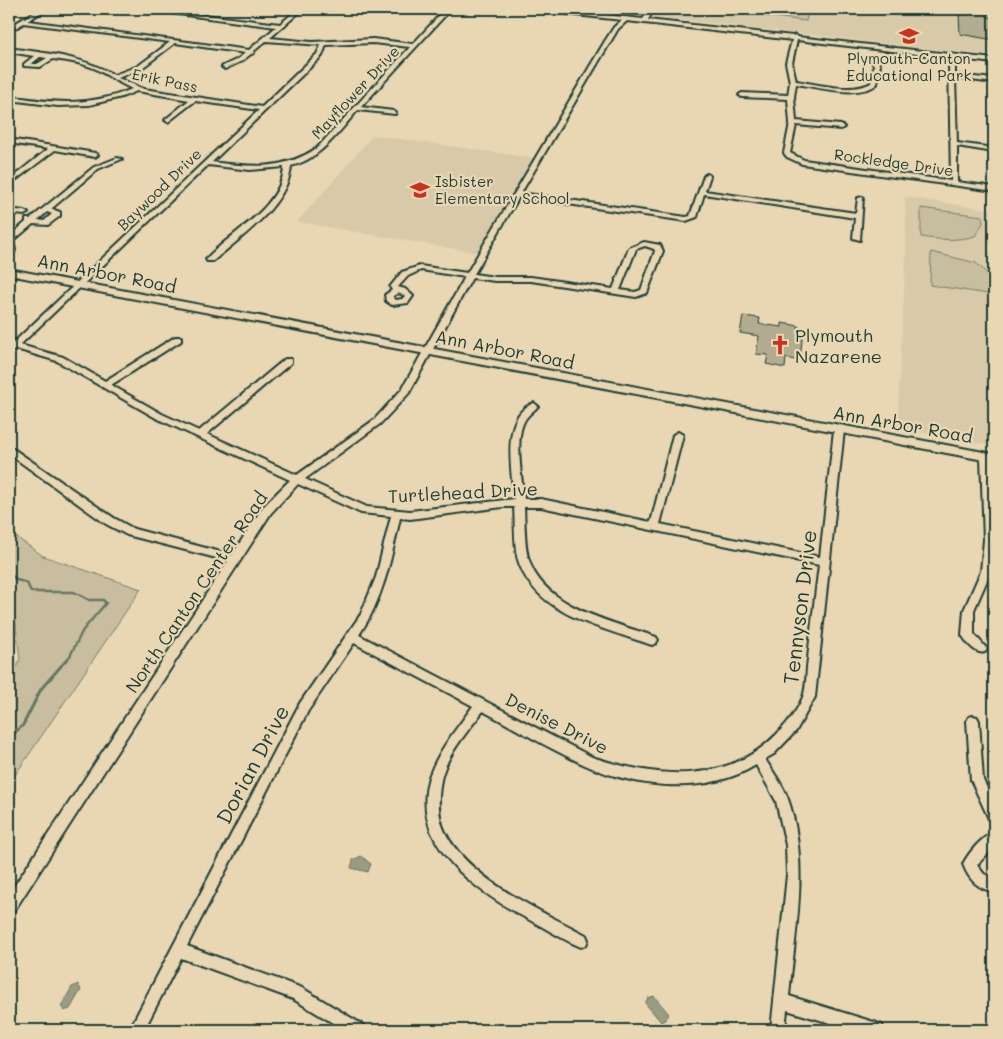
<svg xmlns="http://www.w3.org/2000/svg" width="1003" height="1039" viewBox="0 0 1003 1039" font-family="Mali,sans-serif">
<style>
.built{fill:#d8caa9}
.green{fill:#c8be9f;stroke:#747e6a}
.water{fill:#999b82;stroke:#687563}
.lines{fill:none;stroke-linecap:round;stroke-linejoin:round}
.stream-far1{stroke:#687563;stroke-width:2.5}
.stream{stroke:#687563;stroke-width:3}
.building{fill:#b2ac90;stroke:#1f3d34}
.minor-casing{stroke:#1f3d34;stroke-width:4}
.major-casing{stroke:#1f3d34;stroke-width:4}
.minor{fill:#e9d7b4;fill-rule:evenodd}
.major{fill:#e9d7b4;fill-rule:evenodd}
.labels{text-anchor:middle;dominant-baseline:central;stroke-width:4.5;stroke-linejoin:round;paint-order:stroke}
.far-poi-label{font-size:15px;fill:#1f3d34;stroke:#e9d7b4}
.far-street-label{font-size:15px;fill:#1f3d34;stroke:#e9d7b4}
.street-label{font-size:18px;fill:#1f3d34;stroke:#e9d7b4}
.poi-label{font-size:18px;fill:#1f3d34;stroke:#e9d7b4;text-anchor:start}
.near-street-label{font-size:21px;fill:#1f3d34;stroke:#e9d7b4}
</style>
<rect width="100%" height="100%" fill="#e9d7b4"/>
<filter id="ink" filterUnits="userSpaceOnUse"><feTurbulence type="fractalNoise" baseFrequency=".02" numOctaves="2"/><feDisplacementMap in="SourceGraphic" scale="10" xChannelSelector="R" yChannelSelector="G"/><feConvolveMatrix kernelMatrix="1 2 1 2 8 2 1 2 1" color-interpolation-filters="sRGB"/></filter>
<g filter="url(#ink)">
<g class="built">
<polygon points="659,9 994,9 994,56 655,17"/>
<polygon points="373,135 534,158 478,253 297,222"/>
<polygon points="905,197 994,210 994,446 897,428 906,251"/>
</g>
<g class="green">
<polygon points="768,9 809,9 806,21 765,16"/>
<path d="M921,208l61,8 1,7 -8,13c-18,5 -35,4 -54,1z"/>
<polygon points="931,252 976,263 994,280 994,295 930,285"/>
<polygon points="9,532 43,556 141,589 9,784 9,686 20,659 15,618 9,607"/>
</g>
<g class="water">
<polygon points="361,856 371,864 368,872 351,868 353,860"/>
<polygon points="78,984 81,990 70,1009 64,1011 61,1006 72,987"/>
<polygon points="654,996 669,1014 664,1021 661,1022 645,1003 648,998"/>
</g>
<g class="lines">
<polyline class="stream-far1" points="9,573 17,580 27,583 31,592 74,592 89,600 103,600 106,603 83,630 70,656 60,667"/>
<polyline class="stream" points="9,738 23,725 41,689 61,666"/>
</g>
<g class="building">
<polygon points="975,12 987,13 987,17 994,18 994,40 960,34 959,15"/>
<polygon points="743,316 760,318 759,324 782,327 782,323 799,326 798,330 803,330 800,361 786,358 785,368 766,364 768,355 756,354 759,336 740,333"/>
</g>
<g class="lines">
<defs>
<g id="minor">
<path d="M141,9h14l125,15 18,-15h5l-33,29 42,4 61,-3 40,5 32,-35h6l-90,98 32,4 3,2 -1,1 -37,-4c-19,21 -37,49 -67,56 -2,38 -51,72 -78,95h-6l-1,-2c25,-27 76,-51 78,-92l-34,3 -42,-5 -188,180 43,12 42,24 70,-44h6v4l-70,44 51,29 37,17 86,-72h6v4l-84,71 90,41 77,-55 28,-31 63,-112 -44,-7 -13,6 -10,11 7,2 8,7 -5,7 -16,2 -6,-4 -1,-6 7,-5 -2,-3 12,-15 18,-6 47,7 138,-232 9,-14 8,-7 -85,-9 -2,-2h13l95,10 7,-10h4l-6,11 145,16 2,-1 3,2 196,22v4l-197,-23 -5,23 4,18c21,3 56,13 75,2l3,-18 -4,-5 5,-1 5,6 -3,19c-18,15 -60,3 -81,0l-2,13 2,24 45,4 3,2 -3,2 -45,-4 -6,28 14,7 147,21 -2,-119 3,-2 3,2v13l39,4v4l-39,-5 2,65 37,5v4l-37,-6v36l37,5v4l-192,-27 -15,-7 -3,-4 6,-30 -2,-24 -46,-2 -3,-2 3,-2 46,2 2,-13 -4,-19 6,-23 -165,-19 -9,8 -97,164 165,24 4,-1 14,-40 3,-2 3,2 -5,15 151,22 2,-15 5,-1 -3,43 -7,-2 2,-20 -151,-24 -7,23 -11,4 -167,-24 -45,77 21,3h36l82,12 16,-41 15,-6 16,3 3,6 -16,42 -11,4 -105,-16h-36l-23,-3 -63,115 -29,31 -75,55 62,28 43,4 104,-12c-2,-27 -14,-84 20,-96l4,3c-3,4 -8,7 -11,11 -14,16 -5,62 -3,82h17l110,23 22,-87 5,-3 5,3 -23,89 160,33 14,-127 5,-3 3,1 2,2 -29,267 -19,34 -22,23 -9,5c8,13 18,26 23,40 22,63 7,132 1,197l88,27 5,2 2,5h-31l-66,-20 -2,20h-14l16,-155 -1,-30 -10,-44 -20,-36c-50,31 -120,23 -171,0 -35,-16 -69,-36 -102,-54 -15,20 -37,44 -42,69 -3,17 -4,36 4,52 23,47 97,80 141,103l2,5 -2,5 -5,2c-15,-6 -29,-15 -44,-23 -53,-28 -129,-75 -108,-147 9,-26 28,-49 44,-71l-119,-63 -46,68 -121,235 115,42 61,37 2,5h-20l-52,-31 -112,-41 -37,72h-15l171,-327 61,-89 15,-37 15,-61 -30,-3 -63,-29 -27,29 -257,398 -5,2v-19l219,-333 -101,-26 -21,-11 -97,-70v-7l3,1 102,70 20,11 98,26 31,-48 27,-27 -134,-62 -99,-57 -41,-12 -7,5v-7l250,-237 -64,-9 -27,21 -3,-2 1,-1 23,-19 -52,-9 -15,6 -33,8 -31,1 -49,-6v-4c44,7 81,11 123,-7 -13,-6 -23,-13 -36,-20 -13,-6 -28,-8 -43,-10l-13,8 -16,-1v-2l10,-8 -25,-4v-4c36,5 73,8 105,27l24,-9 32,-24 -147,-19 -2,-1v-2l228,30 27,-23zM266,41l55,4 -4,9 -55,53 -118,-18 -26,-11 24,-10 33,-25 70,10 -7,6 -15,7 -1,1 3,2 17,-8 9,-7 3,-1v-2zM373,43l37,4 -93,101c-34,23 -66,19 -105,14l110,-106 4,-11zM40,57l7,1 -10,6h-6zM645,246l9,3 1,2 -14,39 -6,2 -15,-2 16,-41zM398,293l7,3 -3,3 -6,1 -3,-2v-2zM503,507h11c1,14 0,40 4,53 17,55 86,68 134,85l4,-2 2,-3 -2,-3c-42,-15 -112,-29 -127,-77 -5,-13 -4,-39 -5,-53h17l278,58c-4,31 -8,63 -11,94 -2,12 -1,27 -5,38 -5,13 -16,27 -26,37 -51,52 -121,44 -185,23l-233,-122c24,-35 32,-76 41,-117l10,1z"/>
<polygon points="9,139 95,153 98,155 95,157 55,150 9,185 9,180 48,149 9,143"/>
<path d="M117,158l5,1 -24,10 -47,40 9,3v4l-12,9 -15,-1 -20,17 2,9 -3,7h-3v-20l17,-15v-3h4l64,-52zM47,212l5,2 -8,7 -6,-1z"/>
<polygon points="9,209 24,211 28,213 24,215 9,213"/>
<path d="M986,454l5,3 3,83 -3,31 -17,39v24l13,15 -2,3c-9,3 -18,-9 -23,-17l2,-25 17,-39 3,-31 -3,-83z"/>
<polygon points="973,716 977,717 979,721 983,780 994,802 994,821 989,819 971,780 967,721 969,717"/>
<path d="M994,832v15l-17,18 7,9 10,4v14c-17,-4 -25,-12 -31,-28 6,-12 19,-27 31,-32z"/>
</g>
<g id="major">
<polygon points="40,9 47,9 9,32 9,27"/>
<polygon points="9,269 994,454 994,462 9,275"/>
</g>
</defs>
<use href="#minor" class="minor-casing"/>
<use href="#major" class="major-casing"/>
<use href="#minor" class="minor"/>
<use href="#major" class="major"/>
</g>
</g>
<defs>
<symbol id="school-bare" viewBox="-9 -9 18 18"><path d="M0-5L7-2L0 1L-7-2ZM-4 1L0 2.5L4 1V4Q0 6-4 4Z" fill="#c8321e" stroke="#e9d7b4" stroke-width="2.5" paint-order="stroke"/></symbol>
<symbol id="church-bare" viewBox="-9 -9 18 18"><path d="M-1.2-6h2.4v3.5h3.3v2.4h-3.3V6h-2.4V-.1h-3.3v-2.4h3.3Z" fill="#c8321e" stroke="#e9d7b4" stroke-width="2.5" paint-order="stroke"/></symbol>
</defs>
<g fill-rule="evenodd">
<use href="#school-bare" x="895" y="22" width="28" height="28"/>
<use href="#school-bare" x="406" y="176" width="28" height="28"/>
<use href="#church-bare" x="766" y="331" width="28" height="28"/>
</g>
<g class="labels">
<g class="far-poi-label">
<text x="909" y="58">Plymouth-Canton<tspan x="909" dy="17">Educational Park</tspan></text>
<text x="435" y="181" text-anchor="start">Isbister<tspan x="435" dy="17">Elementary School</tspan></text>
</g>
<g class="far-street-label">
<text transform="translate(165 80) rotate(12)">Erik Pass</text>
<text transform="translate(355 92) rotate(-47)">Mayflower Drive</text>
<text transform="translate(894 162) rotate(8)">Rockledge Drive</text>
<text transform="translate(159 189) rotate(-44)">Baywood Drive</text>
</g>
<g class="street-label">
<text transform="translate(107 273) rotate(11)">Ann Arbor Road</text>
<text transform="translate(505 349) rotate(11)">Ann Arbor Road</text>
<text transform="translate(903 424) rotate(10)">Ann Arbor Road</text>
<text transform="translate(463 492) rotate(-3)">Turtlehead Drive</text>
<text transform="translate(196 592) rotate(-56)">North Canton Center Road</text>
<text transform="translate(557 723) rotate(27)">Denise Drive</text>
</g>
<g class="poi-label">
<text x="795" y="335">Plymouth<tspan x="795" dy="21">Nazarene</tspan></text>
</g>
<g class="near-street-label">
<text transform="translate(799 607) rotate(-83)">Tennyson Drive</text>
<text transform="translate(252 764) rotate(-62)">Dorian Drive</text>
</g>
</g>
<rect width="1003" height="1039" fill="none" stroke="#e9d7b4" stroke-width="30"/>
<rect x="15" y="15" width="973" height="1009" fill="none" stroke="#1f3d34" stroke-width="2" filter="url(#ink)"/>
</svg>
